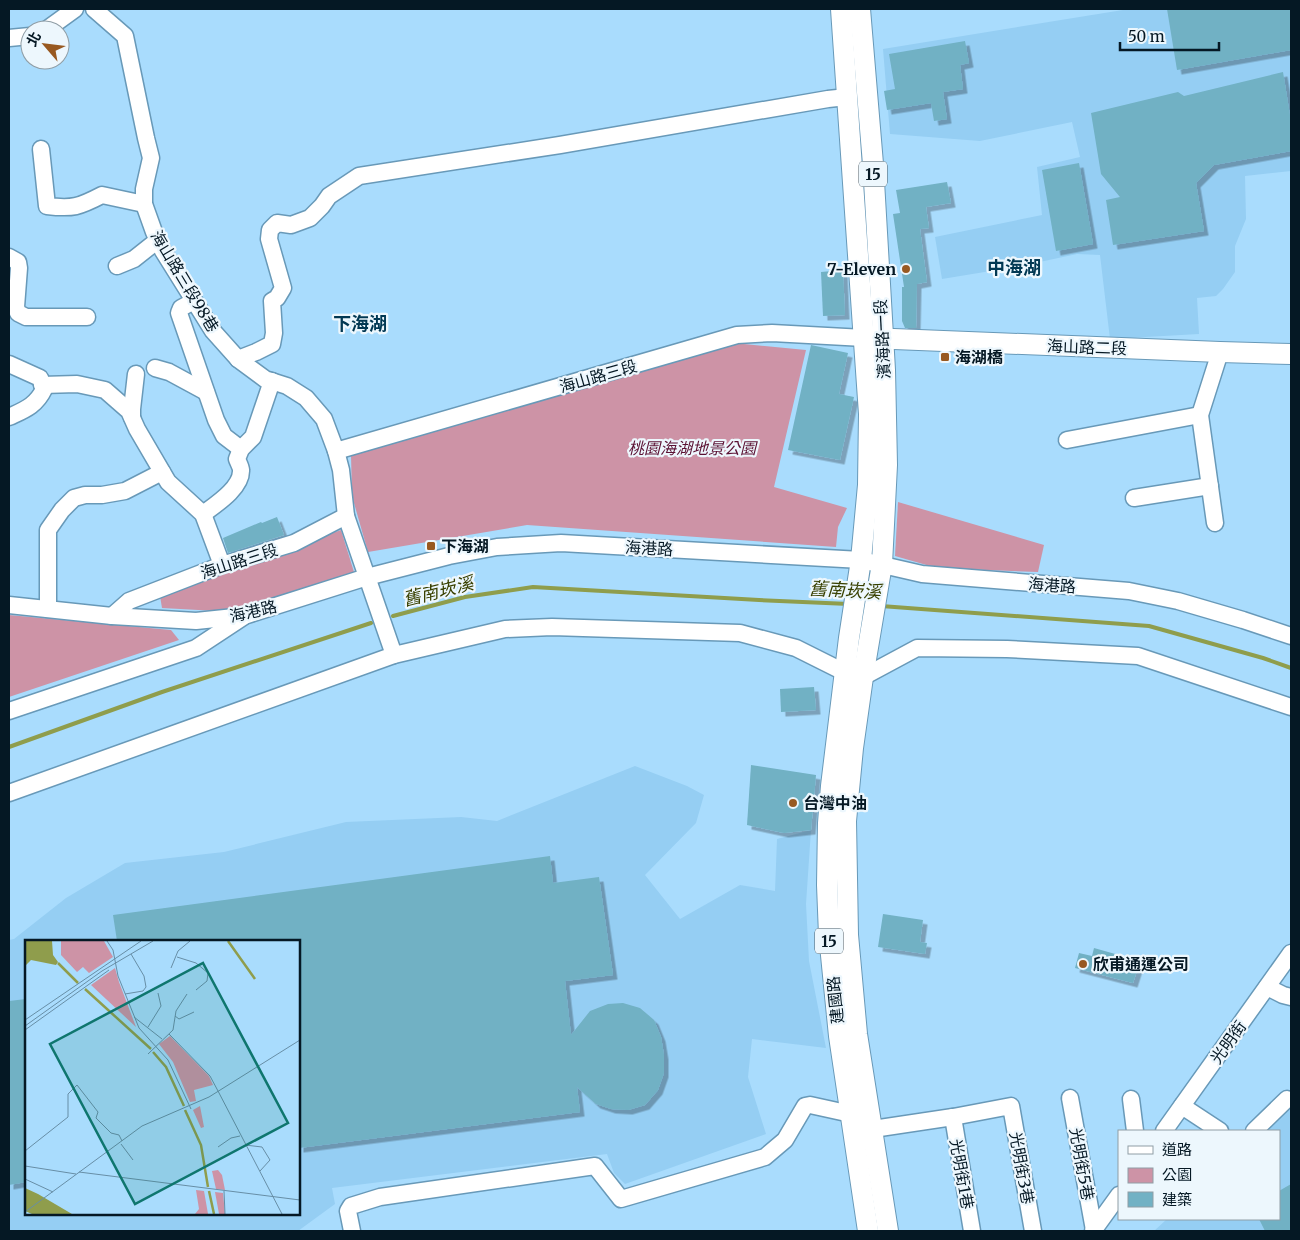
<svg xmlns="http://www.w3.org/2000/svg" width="1300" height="1240" viewBox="0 0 1300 1240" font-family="Merriweather,'Noto Sans TC',serif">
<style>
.built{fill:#95cef3;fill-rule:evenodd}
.green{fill:#cd93a6}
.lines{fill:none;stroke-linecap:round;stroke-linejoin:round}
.stream{stroke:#8f9d4c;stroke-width:4}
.building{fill:#71b1c4;filter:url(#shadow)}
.minor-casing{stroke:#6899b8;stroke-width:19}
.major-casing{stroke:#6899b8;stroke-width:22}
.minor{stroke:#fff;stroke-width:16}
.major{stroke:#fff;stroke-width:20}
.poi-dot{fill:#985921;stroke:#edf7fd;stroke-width:2}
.labels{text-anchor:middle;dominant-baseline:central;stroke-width:4.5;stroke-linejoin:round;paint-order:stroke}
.shield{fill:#edf7fd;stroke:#4b5b65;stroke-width:1}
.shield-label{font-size:15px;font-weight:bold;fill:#051824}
.poi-label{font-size:16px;font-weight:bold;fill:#051824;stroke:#edf7fd;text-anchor:start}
.street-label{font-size:16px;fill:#051824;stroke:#edf7fd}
.park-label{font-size:16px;font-style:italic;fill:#5a1032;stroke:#edf7fd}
.neighbourhood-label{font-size:18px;font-weight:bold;fill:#013853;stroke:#edf7fd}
.water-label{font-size:18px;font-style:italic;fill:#384000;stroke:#edf7fd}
.inset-river{fill:none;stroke:#8f9d4c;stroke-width:2.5}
.inset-road{fill:none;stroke:#678ea6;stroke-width:1}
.view{fill:#0f766e;fill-opacity:0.15;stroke:#0f766e;stroke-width:2.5}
.inset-edge{fill:none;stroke:#051824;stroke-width:2.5}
</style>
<defs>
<filter id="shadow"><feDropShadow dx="4.5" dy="4.5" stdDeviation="0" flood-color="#0004"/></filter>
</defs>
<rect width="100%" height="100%" fill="#a9dcfd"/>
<g class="built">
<polygon points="1129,9 1291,9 1291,171 1245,176 1246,219 1235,246 1235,272 1223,289 1216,296 1197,298 1199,334 1110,339 1100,255 1077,254 1021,266 942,279 935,237 1042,215 1037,167 1080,157 1072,122 980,141 890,134 883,49"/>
<path d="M635,766l52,20 17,9 -8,28 -51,52 35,44 60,-34 35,6 2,-52 34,-9 -5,74 3,57 17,87 -74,-9 -4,38 18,57 -141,50 -11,-11 -7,-19 -275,34 3,16 -37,27h-289v-291l5,-1 52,-41 59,-35 99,-11 122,-30 115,-5 36,4zM26,941h273v273h-273z"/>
<polygon points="1291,1104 1291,1231 1154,1231 1167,1219 1279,1219 1279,1131 1262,1131"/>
</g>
<g class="green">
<polygon points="734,343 806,350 774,487 847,508 838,527 836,547 527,525 368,552 352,496 351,455"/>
<polygon points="898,502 1044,545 1038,572 937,568 895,556"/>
<polygon points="341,530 354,572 235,612 162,608 160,596"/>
<polygon points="9,615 171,630 179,640 9,697"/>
</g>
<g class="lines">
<g class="stream">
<polyline points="881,606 1149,626 1263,658 1291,668"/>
<polyline points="393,616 465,597 533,587 759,600 849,604"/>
<polyline points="9,747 162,692 371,623"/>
</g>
</g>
<g class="building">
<polygon points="1167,9 1291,9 1291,50 1177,70"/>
<polygon points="965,41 969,63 960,65 963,89 943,92 947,119 934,121 931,103 887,110 884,91 895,89 889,54"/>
<polygon points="1283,72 1291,122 1291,151 1214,165 1196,183 1204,231 1113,245 1106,200 1120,197 1101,174 1091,113 1178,92 1184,96"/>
<polygon points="1079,163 1093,244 1056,251 1042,170"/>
<polygon points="947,182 951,203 926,207 929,228 920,229 927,282 917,284 916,328 905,328 902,321 902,287 904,287 893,214 900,213 896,190"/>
<polygon points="843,270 845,315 823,316 821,272"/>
<polygon points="811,345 848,353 839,394 854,397 840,460 788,450"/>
<polygon points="277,517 284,535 228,553 223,538 261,522 262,523"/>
<polygon points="814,687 816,710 781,712 780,689"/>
<polygon points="751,765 816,775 811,830 784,833 747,825"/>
<polygon points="550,856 553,883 599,877 613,975 565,981 571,1035 590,1011 608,1004 623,1003 640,1008 654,1020 661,1037 664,1055 664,1073 658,1090 645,1105 628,1110 611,1109 596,1104 577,1087 580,1112 299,1148 299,941 117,941 113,915"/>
<polygon points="883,914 923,920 920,942 927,943 925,954 878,947"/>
<polygon points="1094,948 1140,961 1133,983 1075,968 1079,953 1092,956"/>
<polygon points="26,999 26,1182 9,1185 9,1001"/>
<polygon points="1291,1184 1291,1231 1265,1231 1259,1219 1279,1219 1279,1191"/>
</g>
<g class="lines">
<defs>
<g id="minor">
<polyline points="94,9 125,36 146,138 151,158 144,189 144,204 154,232 163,251 213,331 238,359 265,379 287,386 306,398 324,419 336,451 341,470 346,516 394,655"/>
<polyline points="46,30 75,9"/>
<polyline points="9,38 30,36"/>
<path d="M41,149l6,57c26,3 32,1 55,-11l42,9"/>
<polyline points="9,257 18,262 19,268 16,307 18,313 26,317 87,317"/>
<polyline points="117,266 134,259 158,240"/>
<polyline points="194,301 181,308 179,313 216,420 224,436 241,449"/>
<polyline points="238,359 256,352 272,344 274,333 272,301 277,298 283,288 269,239 270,230 277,223 291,225 310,218 322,206 329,196 359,176 560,145 828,99 847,97"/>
<path d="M9,364l31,14 4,11c-8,17 -20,21 -35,28"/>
<polyline points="155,368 169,372 206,392"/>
<polyline points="42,385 77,384 105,390 129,411 137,429 168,482 203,514 222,565"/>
<polyline points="132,417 132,409 136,374"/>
<polyline points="1067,440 1200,415"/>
<polyline points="336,451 737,335 772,333 864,338"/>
<polyline points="1134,498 1210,486"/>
<path d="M203,514c12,-9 39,-26 38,-44 0,-3 -3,-8 -4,-11l4,-10 12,-12 19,-56"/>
<polyline points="1215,523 1200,415 1220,352"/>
<polyline points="9,605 112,616 196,621 244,616 367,577 449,556 497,547 561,543 861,560 922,574 1129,591 1178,601 1243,620 1291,636"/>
<polyline points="48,609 48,530 62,510 74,498 85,495 102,495 125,491 162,472"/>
<polyline points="112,616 129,601 222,565 294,543 346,516"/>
<polyline points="9,711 196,648 243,617"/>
<polyline points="9,793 394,655 505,629 552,627 740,633 796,648 844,672 863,677 917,648 1007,649 1138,656 1291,707"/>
<polyline points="1267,987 1283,995 1291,997"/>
<polyline points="1070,1098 1094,1230"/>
<polyline points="1131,1099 1135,1131"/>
<polyline points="1182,1106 1220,1131"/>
<polyline points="953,1117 972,1231"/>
<polyline points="873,1129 953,1117 1011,1106 1033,1231"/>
<polyline points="1164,1131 1291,953"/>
<polyline points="1254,1131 1287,1099"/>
<polyline points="352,1231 348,1211 351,1206 380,1197 595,1166 621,1199 765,1157 785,1140 805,1106 810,1105 851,1114"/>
<polyline points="1093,1231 1119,1195"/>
</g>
<g id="major">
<polyline points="841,9 869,414 868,485 861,560 849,638 831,786 828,823 827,885 829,935 839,1036 868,1231"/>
<polyline points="860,9 873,164 885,370 887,465 882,564 863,677 853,748 846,821 848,935 857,1034 888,1231"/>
<polyline points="869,338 1220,352 1291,354"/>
</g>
</defs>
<use href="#minor" class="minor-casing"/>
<use href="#major" class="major-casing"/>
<use href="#minor" class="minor"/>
<use href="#major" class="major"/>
</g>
<g class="poi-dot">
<circle cx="906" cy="269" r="5"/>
<rect x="940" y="352" width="10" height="10" rx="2.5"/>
<rect x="426" y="541" width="10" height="10" rx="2.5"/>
<circle cx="793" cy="803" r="5"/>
<circle cx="1083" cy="964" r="5"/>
</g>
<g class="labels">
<g class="shield">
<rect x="859" y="161.5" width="28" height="25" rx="4"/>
<rect x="815" y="928.5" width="28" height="25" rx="4"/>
</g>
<g class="shield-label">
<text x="873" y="174">15</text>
<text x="829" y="941">15</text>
</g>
<g class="poi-label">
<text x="896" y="269" text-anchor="end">7-Eleven</text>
<text x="955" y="357">海湖橋</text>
<text x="441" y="546">下海湖</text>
<text x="803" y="803">台灣中油</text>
<text x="1093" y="964">欣甫通運公司</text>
</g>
<g class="street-label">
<text transform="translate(185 281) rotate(59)">海山路三段98巷</text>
<text transform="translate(882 339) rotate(-93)">濱海路一段</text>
<text transform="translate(1087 347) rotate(2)">海山路二段</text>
<text transform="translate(598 376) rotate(-16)">海山路三段</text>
<text transform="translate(649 548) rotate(3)">海港路</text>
<text transform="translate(239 561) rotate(-18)">海山路三段</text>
<text transform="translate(1052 585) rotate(4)">海港路</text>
<text transform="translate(253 611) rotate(-13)">海港路</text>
<text transform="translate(835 1000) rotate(-96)">建國路</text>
<text transform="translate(1228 1042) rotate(-54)">光明街</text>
<text transform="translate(1082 1164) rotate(80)">光明街5巷</text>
<text transform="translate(1022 1168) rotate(80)">光明街3巷</text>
<text transform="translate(962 1174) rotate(80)">光明街1巷</text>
</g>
<g class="park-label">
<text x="692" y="448">桃園海湖地景公園</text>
</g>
<g class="neighbourhood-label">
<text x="1014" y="267">中海湖</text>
<text x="360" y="323">下海湖</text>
</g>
<g class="water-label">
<text transform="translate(845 590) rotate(3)">舊南崁溪</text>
<text transform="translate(438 591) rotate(-14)">舊南崁溪</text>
</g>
</g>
<g transform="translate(25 940)">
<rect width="275" height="275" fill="#a9dcfd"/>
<path d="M36,1h43l9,16 -24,16 -6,-6 -6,5 -16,-17zM90,28l4,14 17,45 -45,-42zM145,96l39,40 4,9 -19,5 2,11 -6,1 -17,-40 -14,-18zM175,166l4,21 -3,1 -8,-18zM193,230l4,5 3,15 -9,-1 -4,-18zM171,250l8,1 4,23h-13l4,-5zM190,252l8,1 2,21h-6z" fill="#cd93a6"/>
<path d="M0,1h27l1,14 5,7 -2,3 -25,-5 -6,6zM0,248l13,6 34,20h-40l-7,-3z" fill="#8f9d4c"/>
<path class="inset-river" d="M203,1l27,38M33,23l20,20M60,49l66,60M128,112l13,15 18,39M160,170l16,35 7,42M184,251l5,23"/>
<path class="inset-road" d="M82,1l6,9 5,26 21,52 29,32 23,49M152,17l19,6 12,10 -1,8 -11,9M146,28l7,-17 12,-10M100,54l18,-3 3,-4 -2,-11 -13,-22M150,76l4,3 15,-7M109,77l28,22M0,80l116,-79M0,86l77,-55 51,-30M123,87l13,-21 -3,-13M0,90l84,-60M144,94l41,42 8,15M123,114l25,-24 3,-19 11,-17M193,151l64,123M96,204l12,16M220,205l17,2 8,13 -10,11M193,207l13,-9 9,-2M0,211l43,-34v-23l9,-9 21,27 -2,6 15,15 8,2 3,6M0,226l51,8M54,232l221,28M0,239l28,13M199,251l1,23M0,272l117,-86 67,-29 91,-57"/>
<path class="view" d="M178,23l85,160 -153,81 -85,-160z"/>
<rect width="275" height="275" class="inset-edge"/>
</g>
<rect width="1300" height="1240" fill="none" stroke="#051824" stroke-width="20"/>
<rect x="1118" y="1130" width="162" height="90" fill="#edf7fd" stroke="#909ea6"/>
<rect x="1128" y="1146" width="25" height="8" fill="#ffffff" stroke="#909ea6"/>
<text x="1162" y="1155" font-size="15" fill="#051824">道路</text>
<rect x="1128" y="1168" width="25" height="15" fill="#cd93a6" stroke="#909ea6"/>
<text x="1162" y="1180" font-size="15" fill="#051824">公園</text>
<rect x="1128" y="1192" width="25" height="15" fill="#71b1c4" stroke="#909ea6"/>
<text x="1162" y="1205" font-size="15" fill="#051824">建築</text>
<g transform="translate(45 45) rotate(298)"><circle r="24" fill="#edf7fd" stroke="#909ea6"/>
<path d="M0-4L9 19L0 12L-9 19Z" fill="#985921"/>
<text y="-8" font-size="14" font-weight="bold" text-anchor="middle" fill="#051824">北</text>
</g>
<path d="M1120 42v8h99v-8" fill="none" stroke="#051824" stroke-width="2.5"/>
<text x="1128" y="42" font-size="15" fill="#051824" stroke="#edf7fd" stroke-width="4" paint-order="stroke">50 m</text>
</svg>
